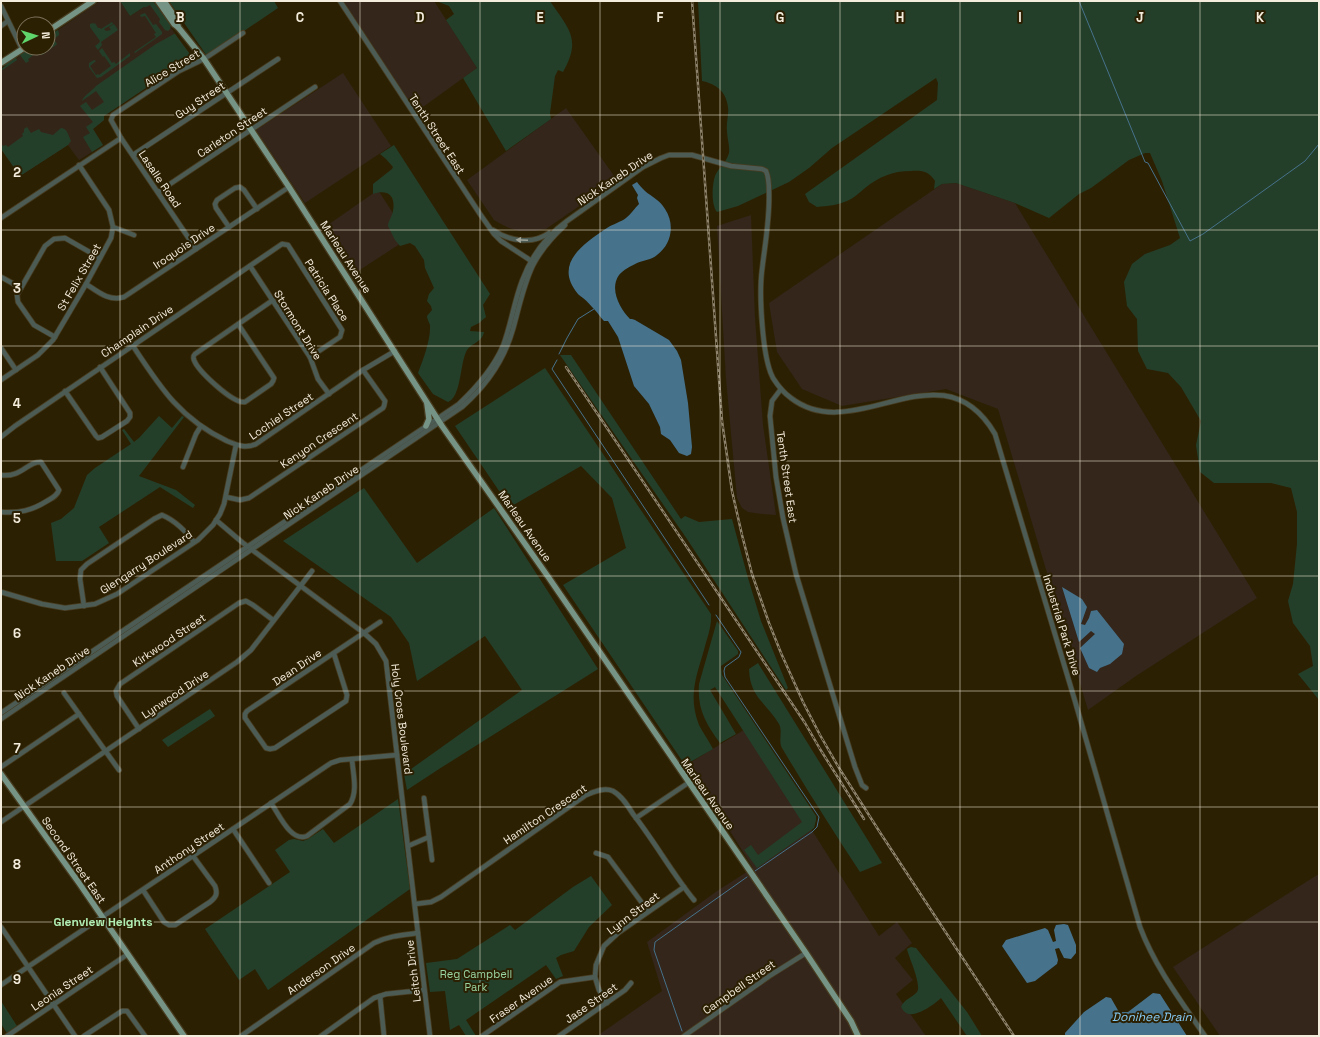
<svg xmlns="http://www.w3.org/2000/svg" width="1320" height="1037" viewBox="0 0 1320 1037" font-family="'Space Grotesk',sans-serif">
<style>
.industrial{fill:#34261a}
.medical{fill:#332619}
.green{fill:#243f29}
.water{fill:#46728c}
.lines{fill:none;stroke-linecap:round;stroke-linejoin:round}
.stream{stroke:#46728c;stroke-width:1}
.minor-casing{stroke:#483d21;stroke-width:6}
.major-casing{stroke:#483d21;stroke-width:8}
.minor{stroke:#4c5b54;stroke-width:4.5}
.major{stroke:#769486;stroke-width:5.5}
.rail-casing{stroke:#8f856f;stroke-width:2.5}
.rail{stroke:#2c2003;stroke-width:1;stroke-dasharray:3;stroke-linecap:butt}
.oneway{fill:#a0a498}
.grid{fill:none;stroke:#f4ecdc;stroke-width:1;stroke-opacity:0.55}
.labels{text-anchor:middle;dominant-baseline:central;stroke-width:4;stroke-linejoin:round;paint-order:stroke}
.street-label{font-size:11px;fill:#f4ecdc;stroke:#2c2003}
.park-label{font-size:11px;fill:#98d5a2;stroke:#2c2003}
.neighbourhood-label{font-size:12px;font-weight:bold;fill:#b1eeb4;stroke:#2c2003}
.water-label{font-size:12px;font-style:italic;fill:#86cdf9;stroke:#2c2003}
.grid-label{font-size:13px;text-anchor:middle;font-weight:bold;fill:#f4ecdc;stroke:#2c2003;stroke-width:4;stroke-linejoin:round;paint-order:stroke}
</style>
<rect width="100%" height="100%" fill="#2c2003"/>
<g class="industrial">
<polygon points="343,1 434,1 477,68 416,112"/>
<polygon points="343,73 391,146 305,203 256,130"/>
<polygon points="566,108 617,180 546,229 535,231 519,231 509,228 499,223 494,220 467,180"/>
<polygon points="956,183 1015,203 1257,598 1136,676 1088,710 998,409 946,389 842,406 802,389 777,352 769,303 942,184"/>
<polygon points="378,190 409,238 352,275 322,229"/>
<polygon points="751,215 755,318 763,425 776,515 762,514 748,512 742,508 737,498 726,379 717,226"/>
<polygon points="747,728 879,936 897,922 912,943 895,958 913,980 896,994 926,1036 597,1036 662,991 647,942 717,891 753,868 688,764"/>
<polygon points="1317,875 1319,875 1319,1036 1220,1036 1173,967"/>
</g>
<polygon class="medical" points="100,1 120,1 130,16 152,2 192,57 104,116 104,120 93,129 103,145 79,160 68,145 20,176 1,149 1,69 31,48 48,48 48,37"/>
<g class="green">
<polygon points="120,1 153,1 171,25 170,29 168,31 165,30 159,22 160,19 150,5 146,7 144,7 130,16"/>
<polygon points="169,1 274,1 278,8 207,56"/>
<path d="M436,1h114c17,26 32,37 14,69l-1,2 -5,-2 -3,6 -5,37 1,6 -45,32 -43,-73 14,-10 -31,-48 8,-6 -5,-8z"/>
<path d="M698,1h621v699l-21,-26 15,-8 -3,-20 -17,-23 -5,-22 5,-17 4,-40v-32l-6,-24 -20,-5h-57l-14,-11 -4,-27 5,-24 -20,-34 -13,-14 -21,-4 -9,-18 -1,-32 -10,-13 -3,-24 8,-18 13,-10 25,-9 10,-7 -18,-57 -12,-28h-5l-16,7 -38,28 -12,6 -30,24 -34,-15 -59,-20 -14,1 -8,5 1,-8c-6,-10 -14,-11 -24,-10 -19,0 -32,6 -46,17 -6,5 -11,10 -18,13 -9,4 -20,5 -30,6l-8,-5 -4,-8 132,-94 1,-17 -2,-5 -104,70 -23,20 -20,14 -51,24 -21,6c-6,-7 -5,-27 -2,-36 3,-8 11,-12 14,-23 1,-7 -2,-15 -2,-22 -1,-8 2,-16 1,-24 -2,-16 -12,-23 -26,-26z"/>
<polygon points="145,13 153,25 156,24 162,32 162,34 135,53 132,50 134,52 156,37 154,34 156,33 145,16 141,17 140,15"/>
<polygon points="112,22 113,24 104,29 106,31 111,30 109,27 114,24 118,30 101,42 102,45 98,50 95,46 99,43 100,41 90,27 90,24 93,23 94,24 95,23 98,28 100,28 101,29"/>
<polygon points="56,31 58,30 59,33 59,35 54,39 57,44 56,45 42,55 39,51 28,59 29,61 26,63 20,55 16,58 17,60 1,71 1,69 7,65 1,67 29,48 48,48 48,36"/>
<path d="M174,34h1l17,23 -88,59v4l-11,9 10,16 -11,7 -9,-15 7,-4 -4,-6 7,-5 -13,-16 6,-4 6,8 12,-8 -8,-11 -14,10c1,-5 10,-10 14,-15l60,-42z"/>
<polygon points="102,48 112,63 114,62 116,64 130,53 130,56 101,77 97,78 89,67 89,63 94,60 96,61 90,66 96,75 98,74 99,75 111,66 104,56 103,57 99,51"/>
<path d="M27,127l4,6 8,-4 2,3 12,3 8,-7c7,1 7,7 10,13l-3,4 -48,31 -19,-27v-6l2,3 3,-1 2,2 15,-11 -1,-2 2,-2v-3z"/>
<path d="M394,145l96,149 -7,11 3,12 -7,6 -8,4 -1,4 14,1c-2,11 -14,11 -18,20 -6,13 -5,45 -18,50l-15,-8 -15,-21c5,-13 13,-34 12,-48 -1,-3 -3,-6 -3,-9l5,-6 -1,-4 -4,-5 2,-7 5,-6 -9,-20 -1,-8 -9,-14 -5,-3 -10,3 -5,-6 -7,-14c0,-5 4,-9 5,-15 3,-16 -6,-22 -20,-17v-10l19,-15 1,-2 -7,-8 -6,-5z"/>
<polygon points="560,355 571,355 681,519 685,516 699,522 732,519 748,578 761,621 788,688 786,690 687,539"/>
<path d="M545,368l166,246c1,12 -4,24 -7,36 -8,27 -16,47 -5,75 4,8 10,16 14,24l-28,16 -122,-180 63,-37 -14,-50 -31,-32 -71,41 -55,-81z"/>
<polygon points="159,416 172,428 182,416 184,417 139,476 176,490 195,505 193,508 160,487 99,527 109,543 82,561 56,561 51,523 61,519 74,508 87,475 95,468 131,444 122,430 124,429 134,442 139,438"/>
<polygon points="364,488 417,563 494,508 598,669 439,769 407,790 404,774 522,690 485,636 417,681 409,643 391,617 283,541"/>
<path d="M717,621l21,30v3l-17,12 1,9 94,141v4l-2,8 -57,40 -13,-18 7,-5 7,10 44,-33 -87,-135 -5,3 26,44 -16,9c-14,-19 -23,-34 -21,-59z"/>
<path d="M758,663l124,200 -22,9c-27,-41 -53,-82 -78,-124 -4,-7 1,-17 -3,-24 -13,-22 -29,-26 -30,-55z"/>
<polygon points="210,709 215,716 168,747 162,740"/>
<polygon points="398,799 410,889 268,990 255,969 239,980 205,929 290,872 275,850 289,840 294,839 303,841 308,839 323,829 334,843"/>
<polygon points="591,876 612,905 589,927 574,951 561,955 556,958 563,976 556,979 546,965 466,1020 476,1036 466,1036 459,1025 450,1030 445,991 430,992 426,963 457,959 510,925 515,930 573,887"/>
<path d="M911,947l5,1 51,64 15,24h-15l-26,-38c-6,6 -28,22 -36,14 -2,-1 -3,-4 -4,-5 3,-8 11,-9 16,-15 5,-7 -8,-34 -10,-43z"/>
<polygon points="1,1001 17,1026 7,1033 1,1024"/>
</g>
<g class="water">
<path d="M637,182c2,3 5,6 8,9 7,6 15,9 20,18 10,15 7,35 -8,46 -6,5 -13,5 -20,8 -6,3 -14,7 -18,12 -10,14 1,34 11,44h2l3,1 34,20 8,11 4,9 7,43 4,44 -1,7 -4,2 -8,-3 -9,-13 -9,-6 -1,-7 -11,-23 -15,-18 -16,-49 -10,-16h-4c-4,-4 -6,-8 -10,-12 -3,-3 -7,-8 -11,-11 -2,-2 -2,-1 -5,-4 -25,-30 5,-50 29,-66 6,-4 14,-6 19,-10 5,-4 9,-10 13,-14l-2,-6 1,-3 -6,-10z"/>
<polygon points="1062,587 1082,599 1087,607 1081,624 1085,625 1089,618 1091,611 1097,610 1124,644 1122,654 1110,664 1100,668 1097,672 1089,668 1080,648 1095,634 1091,631 1079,642"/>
<polygon points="1064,924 1068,925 1076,945 1076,953 1071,959 1064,958 1059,948 1055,949 1058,960 1057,964 1035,981 1027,983 1002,946 1006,940 1045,928 1048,930 1053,942 1056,941 1054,930 1056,925"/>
<polygon points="1153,993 1160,994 1187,1036 1065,1036 1065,1033 1084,1012 1106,997 1111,998 1119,1012 1128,1012"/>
</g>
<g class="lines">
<g class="stream">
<polyline points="1079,1 1145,162 1148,163 1190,241 1203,234 1305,161 1319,144"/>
<polyline points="559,354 567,338 578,319 594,309"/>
<polyline points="557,360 552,369 709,605"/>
<polyline points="716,615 741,652 739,657 725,667 724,671 725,677 819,817 817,827 812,832 755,871"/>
<polyline points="682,1031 654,950 655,942 747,877"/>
</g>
<defs>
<g id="minor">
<polyline points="340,1 480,214 494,234 501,241 533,262"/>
<polyline points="1,6 22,49"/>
<polyline points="1,26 8,21"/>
<polyline points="133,155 278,59"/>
<polyline points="158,192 315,87"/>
<polyline points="1,218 121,138"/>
<polyline points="113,227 134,235"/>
<polyline points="229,227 216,208 215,204 217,200 235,188 240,187 244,190 257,209"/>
<path d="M493,230c16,11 39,15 56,3"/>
<polyline points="196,249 121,138 111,120 113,115 179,71 204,59 243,33"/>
<polyline points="250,266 310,357 318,379 329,394"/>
<polyline points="1,277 21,288"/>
<path d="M86,284c11,7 23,18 38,13l165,-110"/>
<path d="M238,324l36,54 -1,3 -2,3 -26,18c-12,2 -47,-31 -51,-42 -1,-3 -1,-4 1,-6l78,-54"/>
<polyline points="55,337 34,325 18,302 17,295 45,246 54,239 65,238 100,258"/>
<path d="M133,346c27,41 47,73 94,95 10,4 19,8 29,3l107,-74 32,-19"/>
<polyline points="1,348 16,370"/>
<polyline points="1,380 38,355 53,340 86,284 111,238 113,227 109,210 79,165"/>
<polyline points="781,389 772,401 770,416 776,477 783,518 796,574 855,767 862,785 866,788"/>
<polyline points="65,391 96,436 98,438 102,437 127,421 130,417 130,413 100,367"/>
<polyline points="1,437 15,426 282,244 288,245 342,330 340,337 310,357"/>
<polyline points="183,467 196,434 201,426"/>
<path d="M1,475c20,3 27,-14 40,-13l18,28c-2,6 -7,8 -12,11 -16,10 -27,12 -46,11"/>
<polyline points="226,497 240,500 249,498 383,408 384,406 385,401 363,370"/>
<polyline points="216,520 243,543 364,633 376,644 386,661 430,1036"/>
<polyline points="1,592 42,604 65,608 95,604 117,594 198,540 213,525 220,514 224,504 236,445"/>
<path d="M84,606l-4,-27 1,-9 6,-6 67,-45 8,-4c14,6 23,16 32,27"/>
<polyline points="334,654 347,695 346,701 275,748 270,749 266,748 245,718 245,714 247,711 380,622"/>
<polyline points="64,693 119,770"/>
<path d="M1,713l458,-309c18,-17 34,-35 44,-58 8,-21 11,-44 19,-65 9,-24 24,-45 45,-60l76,-54 18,-9 8,-3h23l39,11 31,3 4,2c3,7 3,14 3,21 1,26 -4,52 -7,78 -3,23 0,88 11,108 5,8 11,15 18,20 65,50 150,-56 204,36l80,267 65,226c15,40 41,74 65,109"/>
<path d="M1,719l461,-312c24,-21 42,-46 51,-78 6,-21 10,-43 20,-64 8,-15 20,-29 32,-40"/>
<polyline points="139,729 117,696 116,691 120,684 239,603 246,601 253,605 273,620"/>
<polyline points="1,767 79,714"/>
<polyline points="424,798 432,860"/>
<path d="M271,803c8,11 20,40 36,33l43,-32c8,-13 3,-30 2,-45"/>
<polyline points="636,818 688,783"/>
<polyline points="1,822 237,662 251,650 312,571"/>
<polyline points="233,829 269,883"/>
<polyline points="408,846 429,837"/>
<polyline points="596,853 608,857 648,911"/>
<path d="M143,890l21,32 5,3h6l35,-23c6,-5 8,-8 5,-16l-22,-30"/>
<path d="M415,904l16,-2 10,-5 145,-102c8,-3 18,-8 27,-4 9,5 15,15 20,23 22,28 39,59 61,86"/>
<polyline points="1,927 75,1036"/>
<polyline points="1,985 331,763 340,760 397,755"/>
<polyline points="380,996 384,1036"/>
<polyline points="607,1003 599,990 595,977 596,965 604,946 618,933 684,887"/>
<polyline points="7,1036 128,954"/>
<polyline points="84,1036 122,1011 127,1011 145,1036"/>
<path d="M241,1036l133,-93c14,-7 28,-8 44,-10"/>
<polyline points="321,1036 374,998 386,994 424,990"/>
<polyline points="482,1036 560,982 595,977"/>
<polyline points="559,1036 625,990 631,983"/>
<polyline points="684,1036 771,975 806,953"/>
</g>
<g id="major">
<polyline points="158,1 174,24 178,27 204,59 289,187 442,426 549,578 806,953 851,1021 858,1036"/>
<polyline points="164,1 177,20 178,27"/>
<polyline points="48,31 93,1"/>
<polyline points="1,63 24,48"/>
<polyline points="426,426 429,419 427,404"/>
<polyline points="1,774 79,883 184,1036"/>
</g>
</defs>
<use href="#minor" class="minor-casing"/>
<use href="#major" class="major-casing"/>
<use href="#minor" class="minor"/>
<use href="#major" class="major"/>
<defs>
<g id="rail">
<polyline points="692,1 722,421 732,491 742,535 752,574 769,623 781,653 803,702 820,735 839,768 881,834 1014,1036"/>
<polyline points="566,367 805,723 820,749 864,819"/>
</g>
</defs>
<use href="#rail" class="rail-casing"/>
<use href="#rail" class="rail"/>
</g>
<defs><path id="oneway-solid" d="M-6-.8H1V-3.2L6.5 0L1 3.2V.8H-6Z"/></defs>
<use class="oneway" href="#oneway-solid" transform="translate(522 240) rotate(-177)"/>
<path class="grid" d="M120,1v1035M240,1v1035M360,1v1035M480,1v1035M600,1v1035M720,1v1035M840,1v1035M960,1v1035M1080,1v1035M1200,1v1035M1,115h1318M1,230h1318M1,346h1318M1,461h1318M1,576h1318M1,691h1318M1,807h1318M1,922h1318"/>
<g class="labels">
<g class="street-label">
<text transform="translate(172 68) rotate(-31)">Alice Street</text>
<text transform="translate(200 100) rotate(-34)">Guy Street</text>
<text transform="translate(232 132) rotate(-34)">Carleton Street</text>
<text transform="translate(437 134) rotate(57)">Tenth Street East</text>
<text transform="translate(615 178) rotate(-34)">Nick Kaneb Drive</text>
<text transform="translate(160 179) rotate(56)">Lasalle Road</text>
<text transform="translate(184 246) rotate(-34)">Iroquois Drive</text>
<text transform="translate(346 257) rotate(57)">Marleau Avenue</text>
<text transform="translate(79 277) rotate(-60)">St Felix Street</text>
<text transform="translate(327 290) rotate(57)">Patricia Place</text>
<text transform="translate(298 325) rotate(58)">Stormont Drive</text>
<text transform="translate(137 331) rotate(-34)">Champlain Drive</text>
<text transform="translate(281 416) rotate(-34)">Lochiel Street</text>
<text transform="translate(319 440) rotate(-34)">Kenyon Crescent</text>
<text transform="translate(787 477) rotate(82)">Tenth Street East</text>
<text transform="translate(321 492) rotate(-34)">Nick Kaneb Drive</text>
<text transform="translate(525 526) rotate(55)">Marleau Avenue</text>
<text transform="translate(146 562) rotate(-33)">Glengarry Boulevard</text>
<text transform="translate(1062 625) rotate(73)">Industrial Park Drive</text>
<text transform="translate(169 640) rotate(-34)">Kirkwood Street</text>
<text transform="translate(297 667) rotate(-34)">Dean Drive</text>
<text transform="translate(52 673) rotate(-34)">Nick Kaneb Drive</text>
<text transform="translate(175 694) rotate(-34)">Lynwood Drive</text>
<text transform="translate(402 719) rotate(83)">Holy Cross Boulevard</text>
<text transform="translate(708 794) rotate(55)">Marleau Avenue</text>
<text transform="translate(545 814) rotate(-34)">Hamilton Crescent</text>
<text transform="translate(189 848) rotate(-34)">Anthony Street</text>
<text transform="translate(74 860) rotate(55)">Second Street East</text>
<text transform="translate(633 913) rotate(-37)">Lynn Street</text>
<text transform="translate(321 969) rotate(-35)">Anderson Drive</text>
<text transform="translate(413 971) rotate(-97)">Leitch Drive</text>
<text transform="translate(739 987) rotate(-35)">Campbell Street</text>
<text transform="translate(62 988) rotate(-34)">Leonia Street</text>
<text transform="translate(521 999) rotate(-35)">Fraser Avenue</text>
<text transform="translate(591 1003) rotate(-35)">Jase Street</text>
</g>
<g class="park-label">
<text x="476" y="974">Reg Campbell<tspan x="476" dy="13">Park</tspan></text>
</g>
<g class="neighbourhood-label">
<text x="103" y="922">Glenview Heights</text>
</g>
<g class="water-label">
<text x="1152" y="1017">Donihee Drain</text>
</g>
</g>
<g class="grid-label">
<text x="180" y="22">B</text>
<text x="300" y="22">C</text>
<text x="420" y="22">D</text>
<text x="540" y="22">E</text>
<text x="660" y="22">F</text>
<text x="780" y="22">G</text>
<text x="900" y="22">H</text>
<text x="1020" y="22">I</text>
<text x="1140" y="22">J</text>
<text x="1260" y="22">K</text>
<text x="17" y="177">2</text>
<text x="17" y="293">3</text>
<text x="17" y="408">4</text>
<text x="17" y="523">5</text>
<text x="17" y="638">6</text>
<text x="17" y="753">7</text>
<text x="17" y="869">8</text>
<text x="17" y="984">9</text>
</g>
<rect width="1320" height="1037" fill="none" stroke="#f4ecdc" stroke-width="4"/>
<g transform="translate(36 36) rotate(86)"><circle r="19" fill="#2c2003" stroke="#7c725a"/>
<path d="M0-3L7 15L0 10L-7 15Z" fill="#5fd56b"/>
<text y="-6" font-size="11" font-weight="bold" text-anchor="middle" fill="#f4ecdc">N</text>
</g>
</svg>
